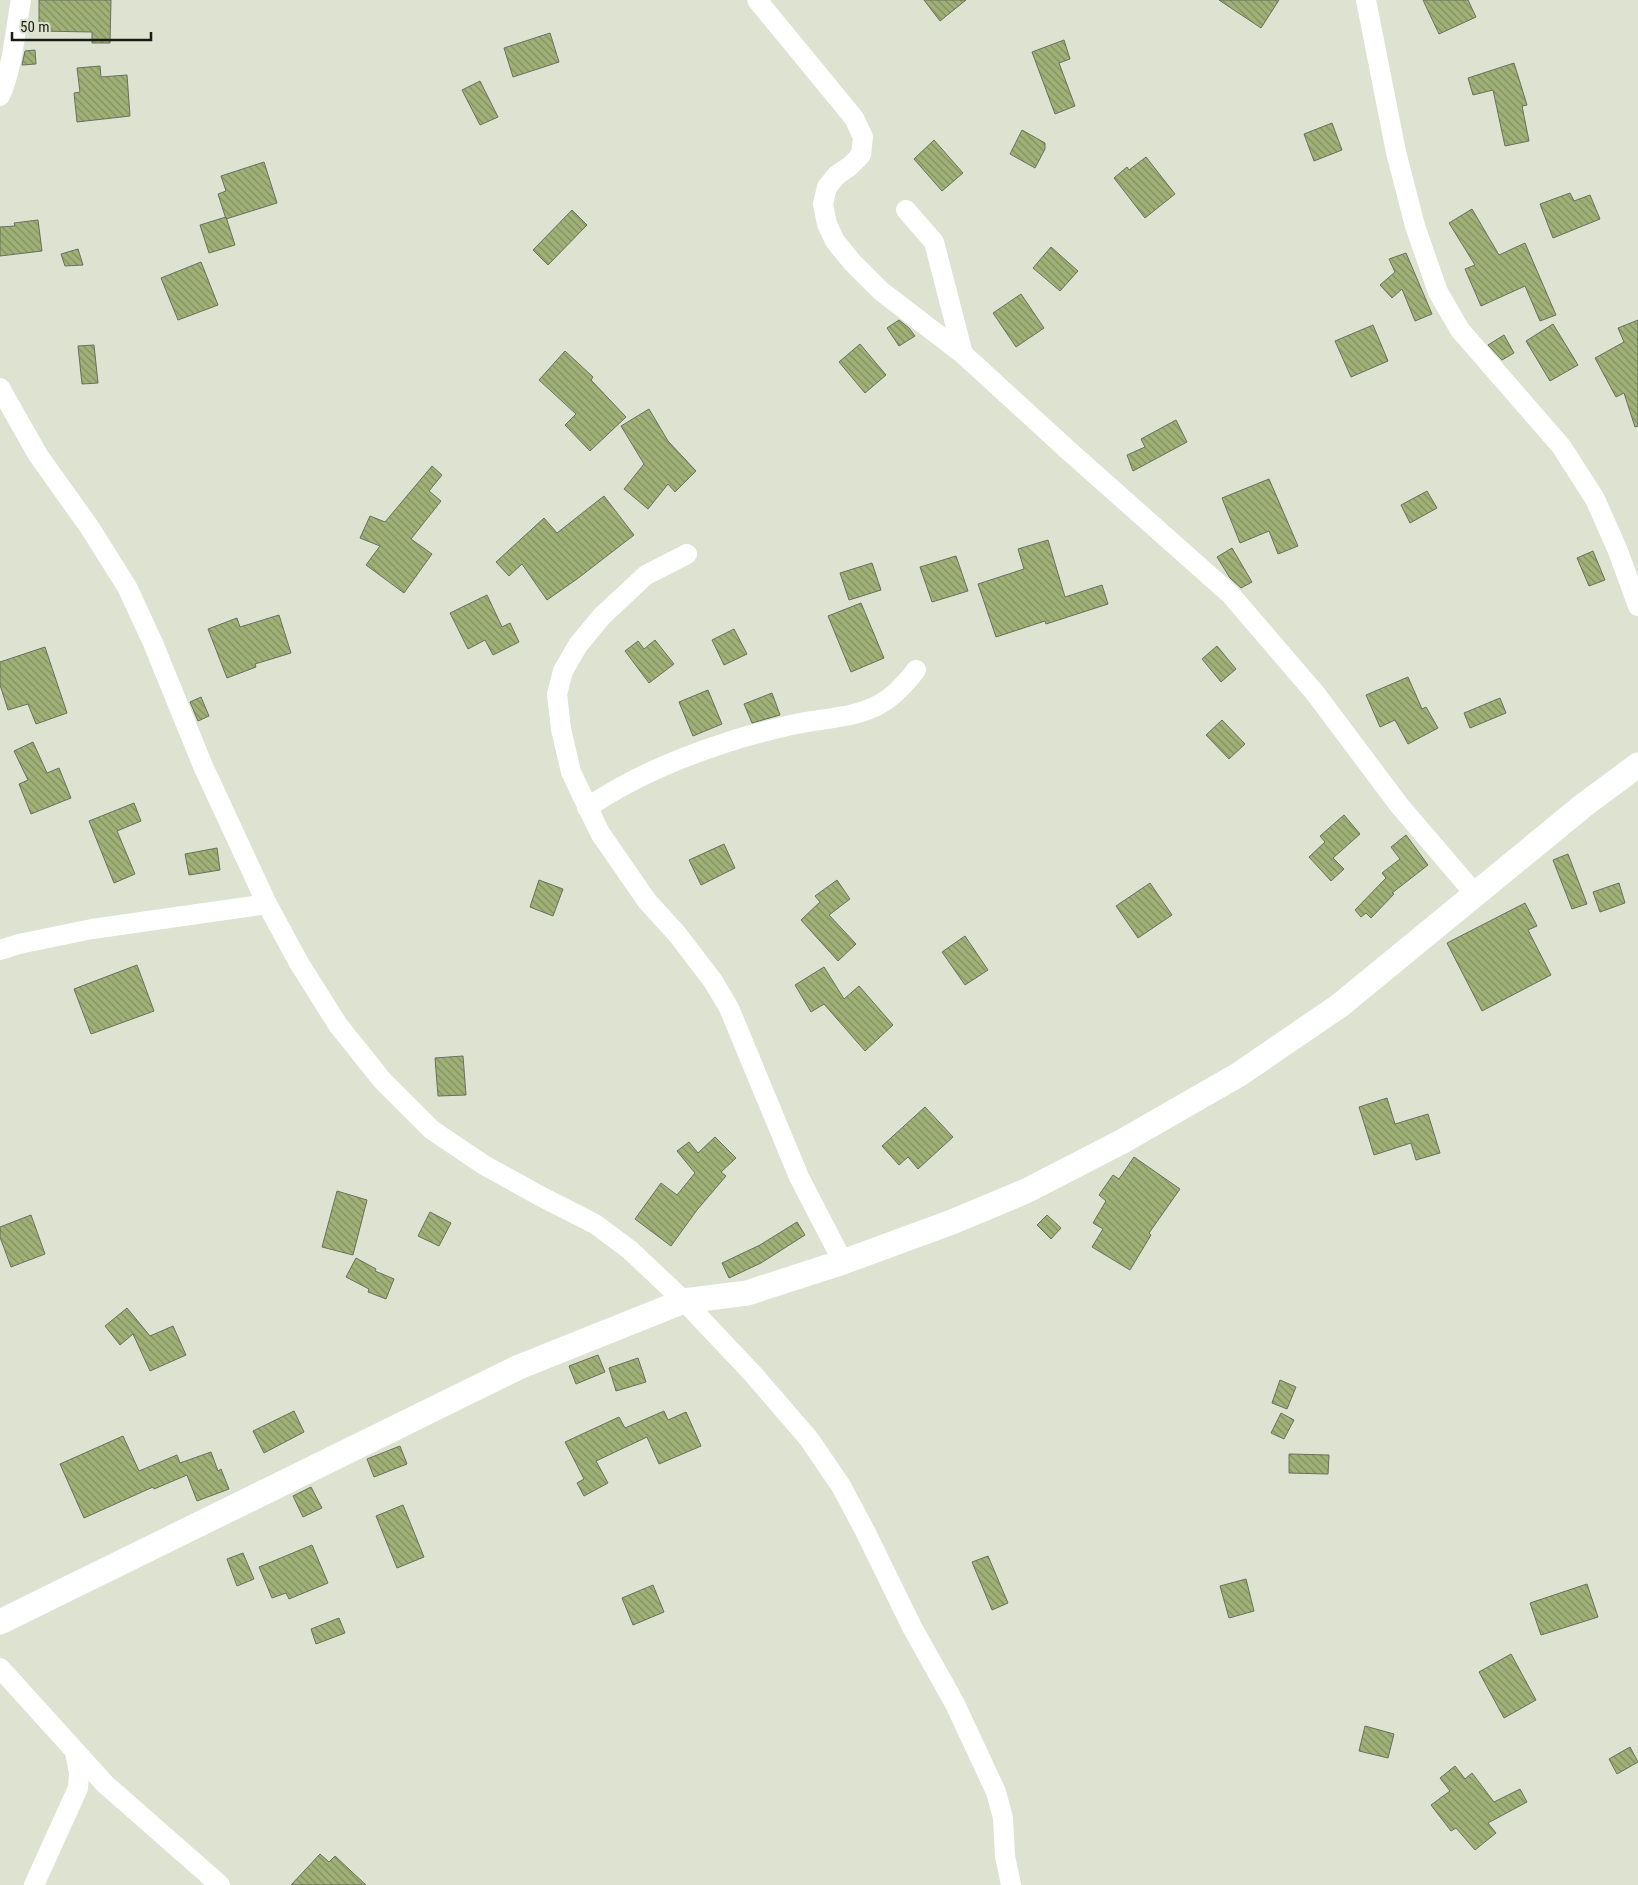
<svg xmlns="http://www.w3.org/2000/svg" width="1638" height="1885" viewBox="0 0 1638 1885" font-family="'Roboto Condensed',sans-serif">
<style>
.building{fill:url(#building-back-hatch);stroke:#6a705f}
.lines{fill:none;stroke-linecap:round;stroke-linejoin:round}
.minor{stroke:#fff;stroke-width:20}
.tertiary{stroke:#fff;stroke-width:25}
</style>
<defs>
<pattern id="building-back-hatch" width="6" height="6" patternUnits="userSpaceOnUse" patternTransform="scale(1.25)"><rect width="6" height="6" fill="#a0b177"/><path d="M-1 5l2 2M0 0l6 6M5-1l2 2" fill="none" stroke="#828f60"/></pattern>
</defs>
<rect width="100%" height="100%" fill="#dde3d0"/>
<g class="building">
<polygon points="39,0 111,0 110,43 92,43 92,32 39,31"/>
<polygon points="924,0 966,0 940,21"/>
<polygon points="1219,0 1279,0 1261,28"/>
<polygon points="1423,0 1468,0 1476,17 1439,34"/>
<polygon points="550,33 559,62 513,77 504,48"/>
<polygon points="1064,40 1070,59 1059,63 1075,106 1055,114 1032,52"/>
<polygon points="35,50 36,64 22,65 25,51"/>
<polygon points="1514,63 1527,105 1522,106 1529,141 1505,146 1493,90 1473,95 1468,78"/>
<polygon points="100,66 101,77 127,75 130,116 77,122 74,93 80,92 77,68"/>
<polygon points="480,81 498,117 480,125 462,90"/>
<polygon points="1332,123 1342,150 1314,161 1304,134"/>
<polygon points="1022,130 1045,143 1045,149 1035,168 1010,154"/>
<polygon points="934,140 963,173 942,191 914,159"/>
<polygon points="1146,157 1175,194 1145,218 1114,178 1127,167 1129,170"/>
<polygon points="264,162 277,203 226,219 218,194 226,191 221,176"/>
<polygon points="1570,193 1574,201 1590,195 1600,219 1553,238 1540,204"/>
<polygon points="1472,209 1499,255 1525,243 1556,315 1540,321 1525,286 1481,306 1465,269 1475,265 1449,223"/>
<polygon points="572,210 587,225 548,265 533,250"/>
<polygon points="226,217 235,245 209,253 200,225"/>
<polygon points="38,220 42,251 0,256 0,227 15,226 14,223"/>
<polygon points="1051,247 1078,271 1060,291 1033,268"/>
<polygon points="78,249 83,265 65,266 61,254"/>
<polygon points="1406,253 1432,314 1415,321 1402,289 1392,298 1380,285 1395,272 1389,259"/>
<polygon points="201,262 218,305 178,320 161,278"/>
<polygon points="1021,294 1044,328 1016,347 993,313"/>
<polygon points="899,320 909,328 915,336 899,346 887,328"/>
<polygon points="1638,320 1638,426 1635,427 1624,393 1616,397 1595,358 1624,342 1618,328"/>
<polygon points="1553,324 1578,365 1550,381 1526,341"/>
<polygon points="1373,325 1388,361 1351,377 1335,341"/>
<polygon points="1504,335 1514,353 1502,360 1488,345"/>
<polygon points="860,344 886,375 865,393 839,362"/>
<polygon points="94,345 98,383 82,384 78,346"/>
<polygon points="565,351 593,377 591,380 626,417 590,451 565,425 576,414 539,380"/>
<polygon points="649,409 668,441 696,471 675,492 668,484 648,509 624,489 644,464 621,426"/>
<polygon points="1176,420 1187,442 1133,471 1127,455 1145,447 1141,439"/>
<polygon points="432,466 442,475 429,491 441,501 411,539 432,554 404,593 366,565 380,546 360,538 370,516 385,522"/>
<polygon points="1269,479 1298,546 1278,554 1269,531 1240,543 1222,498"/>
<polygon points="1427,491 1437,508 1410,523 1401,505"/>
<polygon points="604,496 634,535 577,579 547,600 522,564 509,576 496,562 544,518 557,533"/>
<polygon points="1048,540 1065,597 1102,585 1108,604 1046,624 1045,621 996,637 978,584 1024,569 1018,549"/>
<polygon points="1232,548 1252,582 1241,588 1230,578 1217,557"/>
<polygon points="1593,551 1605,580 1589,586 1577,558"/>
<polygon points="956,556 968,591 932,602 920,567"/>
<polygon points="872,563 881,590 849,600 840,573"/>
<polygon points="487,595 502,627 510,623 519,642 493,655 485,640 468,649 450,613"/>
<polygon points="861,603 884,658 851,672 828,616"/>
<polygon points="279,615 291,653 255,664 256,667 227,678 208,629 237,618 240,627"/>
<polygon points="734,629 747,654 724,665 712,640"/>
<polygon points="655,640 674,664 649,683 625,651 638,641 644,649"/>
<polygon points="1217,646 1236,669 1221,682 1202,659"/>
<polygon points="45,647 67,713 36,724 28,704 8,710 0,685 0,662"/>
<polygon points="1408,677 1422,709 1426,707 1438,728 1408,744 1395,720 1380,727 1366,695"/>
<polygon points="708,690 722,724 693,736 679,702"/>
<polygon points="772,693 780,715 752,723 744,704"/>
<polygon points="201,697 209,716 198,721 190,702"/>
<polygon points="1500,698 1506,713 1470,728 1464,713"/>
<polygon points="1222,720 1245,744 1229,759 1206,735"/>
<polygon points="33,742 47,773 59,768 71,798 31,814 19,784 28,780 14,751"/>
<polygon points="134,803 141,821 117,831 135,874 114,883 89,821"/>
<polygon points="1344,815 1360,834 1333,858 1344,869 1331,881 1309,857 1325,842 1320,836"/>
<polygon points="1406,835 1428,865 1392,893 1394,894 1371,918 1366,913 1361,917 1355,910 1386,878 1382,873 1400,859 1391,847"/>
<polygon points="724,844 735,868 701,885 689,860"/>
<polygon points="217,848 220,870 189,875 185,854"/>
<polygon points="1568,854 1587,904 1572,909 1553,860"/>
<polygon points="539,880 563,889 553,916 530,907"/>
<polygon points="837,880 850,899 829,915 856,944 838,961 801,920 820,902 815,896"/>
<polygon points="1150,883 1172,915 1138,938 1116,906"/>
<polygon points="1619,883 1625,903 1600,912 1593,892"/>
<polygon points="1525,903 1537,926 1528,930 1551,975 1482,1011 1447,943"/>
<polygon points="965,936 988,970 965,985 942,952"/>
<polygon points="137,965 154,1011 91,1034 74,989"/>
<polygon points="824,967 844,999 859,986 893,1025 865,1051 824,1004 811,1012 795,985"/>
<polygon points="463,1056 466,1095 438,1096 435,1058"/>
<polygon points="1387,1098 1395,1124 1428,1114 1440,1153 1416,1160 1411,1143 1374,1155 1359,1107"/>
<polygon points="925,1107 953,1137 918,1169 908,1157 899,1165 882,1146"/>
<polygon points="715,1137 736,1158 721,1172 726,1176 697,1210 671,1246 635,1219 661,1183 677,1195 695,1173 677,1151 689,1142 698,1153"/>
<polygon points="1134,1157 1180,1189 1149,1233 1151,1235 1130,1270 1092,1247 1103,1229 1093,1223 1106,1201 1099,1195 1113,1175 1119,1179"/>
<polygon points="337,1191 367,1200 353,1255 322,1247"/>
<polygon points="430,1212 451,1223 439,1246 418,1236"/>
<polygon points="31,1215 45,1254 11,1267 0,1237 0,1227"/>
<polygon points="1047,1215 1061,1228 1051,1239 1037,1225"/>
<polygon points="797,1222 805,1235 761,1263 729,1278 722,1263 760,1245"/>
<polygon points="356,1258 376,1269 375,1271 394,1279 386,1299 368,1292 369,1289 346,1277"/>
<polygon points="127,1308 150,1336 173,1326 186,1355 150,1371 133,1334 120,1345 105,1326"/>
<polygon points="598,1355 605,1372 576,1384 569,1366"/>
<polygon points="638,1358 646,1382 616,1391 609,1368"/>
<polygon points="1280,1380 1296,1387 1287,1409 1272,1403"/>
<polygon points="294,1411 304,1432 264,1453 253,1431"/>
<polygon points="664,1411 668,1420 686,1412 701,1446 659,1464 647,1437 596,1461 608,1483 584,1496 577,1483 584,1479 565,1442 619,1417 625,1428"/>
<polygon points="1281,1413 1294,1420 1284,1439 1271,1433"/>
<polygon points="123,1436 139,1471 177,1455 180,1463 211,1452 218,1471 221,1469 229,1489 197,1501 187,1475 154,1489 153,1487 84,1518 60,1464"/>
<polygon points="400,1446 407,1464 374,1477 367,1459"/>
<polygon points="1289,1454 1329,1455 1328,1474 1289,1473"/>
<polygon points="311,1487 322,1508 303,1517 293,1496"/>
<polygon points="403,1505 424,1557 397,1568 376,1516"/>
<polygon points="312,1545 328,1583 289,1599 286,1593 272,1598 259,1567"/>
<polygon points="243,1553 254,1579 237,1586 227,1559"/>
<polygon points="988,1556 1008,1603 992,1610 972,1562"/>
<polygon points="1246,1579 1254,1611 1229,1618 1220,1586"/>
<polygon points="1587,1584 1598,1617 1541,1635 1530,1603"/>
<polygon points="653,1585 664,1612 633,1625 622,1598"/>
<polygon points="339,1618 345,1633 316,1644 311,1629"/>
<polygon points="1511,1654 1536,1700 1504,1718 1479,1672"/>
<polygon points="1365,1726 1394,1734 1388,1758 1359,1751"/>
<polygon points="1630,1747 1638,1762 1617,1774 1609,1759"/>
<polygon points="1455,1766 1465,1779 1472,1773 1494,1802 1520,1789 1527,1802 1488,1823 1496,1833 1475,1850 1456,1828 1451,1831 1431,1805 1450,1791 1440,1778"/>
<polygon points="320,1854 329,1862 335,1856 366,1885 291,1885"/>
</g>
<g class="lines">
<g class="minor">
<polyline points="757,0 854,118 863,137 861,155 850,166 837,175 827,187 823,204 827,224 835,241 852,262 881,291 963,354 1069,451 1230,594 1315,693 1399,805 1475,894"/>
<polyline points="1366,0 1396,152 1415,226 1438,292 1460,330 1561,446 1595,499 1618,551 1638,606"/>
<path d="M0,96c13,-29 15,-65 21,-96"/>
<polyline points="906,210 934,242 963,354"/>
<polyline points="0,388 38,455 90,528 127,587 153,643 203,766 267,904 299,963 338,1025 382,1080 432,1130 484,1165 542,1197 595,1224 630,1250 684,1301 753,1374 809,1439 841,1486 865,1531 912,1627 955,1704 996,1792 1003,1818 1005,1856 1011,1885"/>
<polyline points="687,554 646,575 602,616 578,645 563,671 557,694 561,729 571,772 600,833 647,901 677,934 713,981 729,1008 799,1177 843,1262"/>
<path d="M587,808c43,-30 91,-50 141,-66 21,-7 42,-12 63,-17 29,-7 63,-6 89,-21 15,-8 26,-21 36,-34"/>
<polyline points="0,950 19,944 92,929 267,904"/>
<polyline points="0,1668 105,1784 220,1885"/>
<polyline points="34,1885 78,1788 79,1773 75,1752"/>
</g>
<polyline class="tertiary" points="0,1622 519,1367 684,1301 747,1293 843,1262 952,1222 1026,1191 1123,1141 1238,1075 1339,1006 1584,805 1638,765"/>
</g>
<path d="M12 32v8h139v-8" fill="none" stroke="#191b14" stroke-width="2.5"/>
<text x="20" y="32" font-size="15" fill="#191b14" stroke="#dde3d0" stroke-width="4" paint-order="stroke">50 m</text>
</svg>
